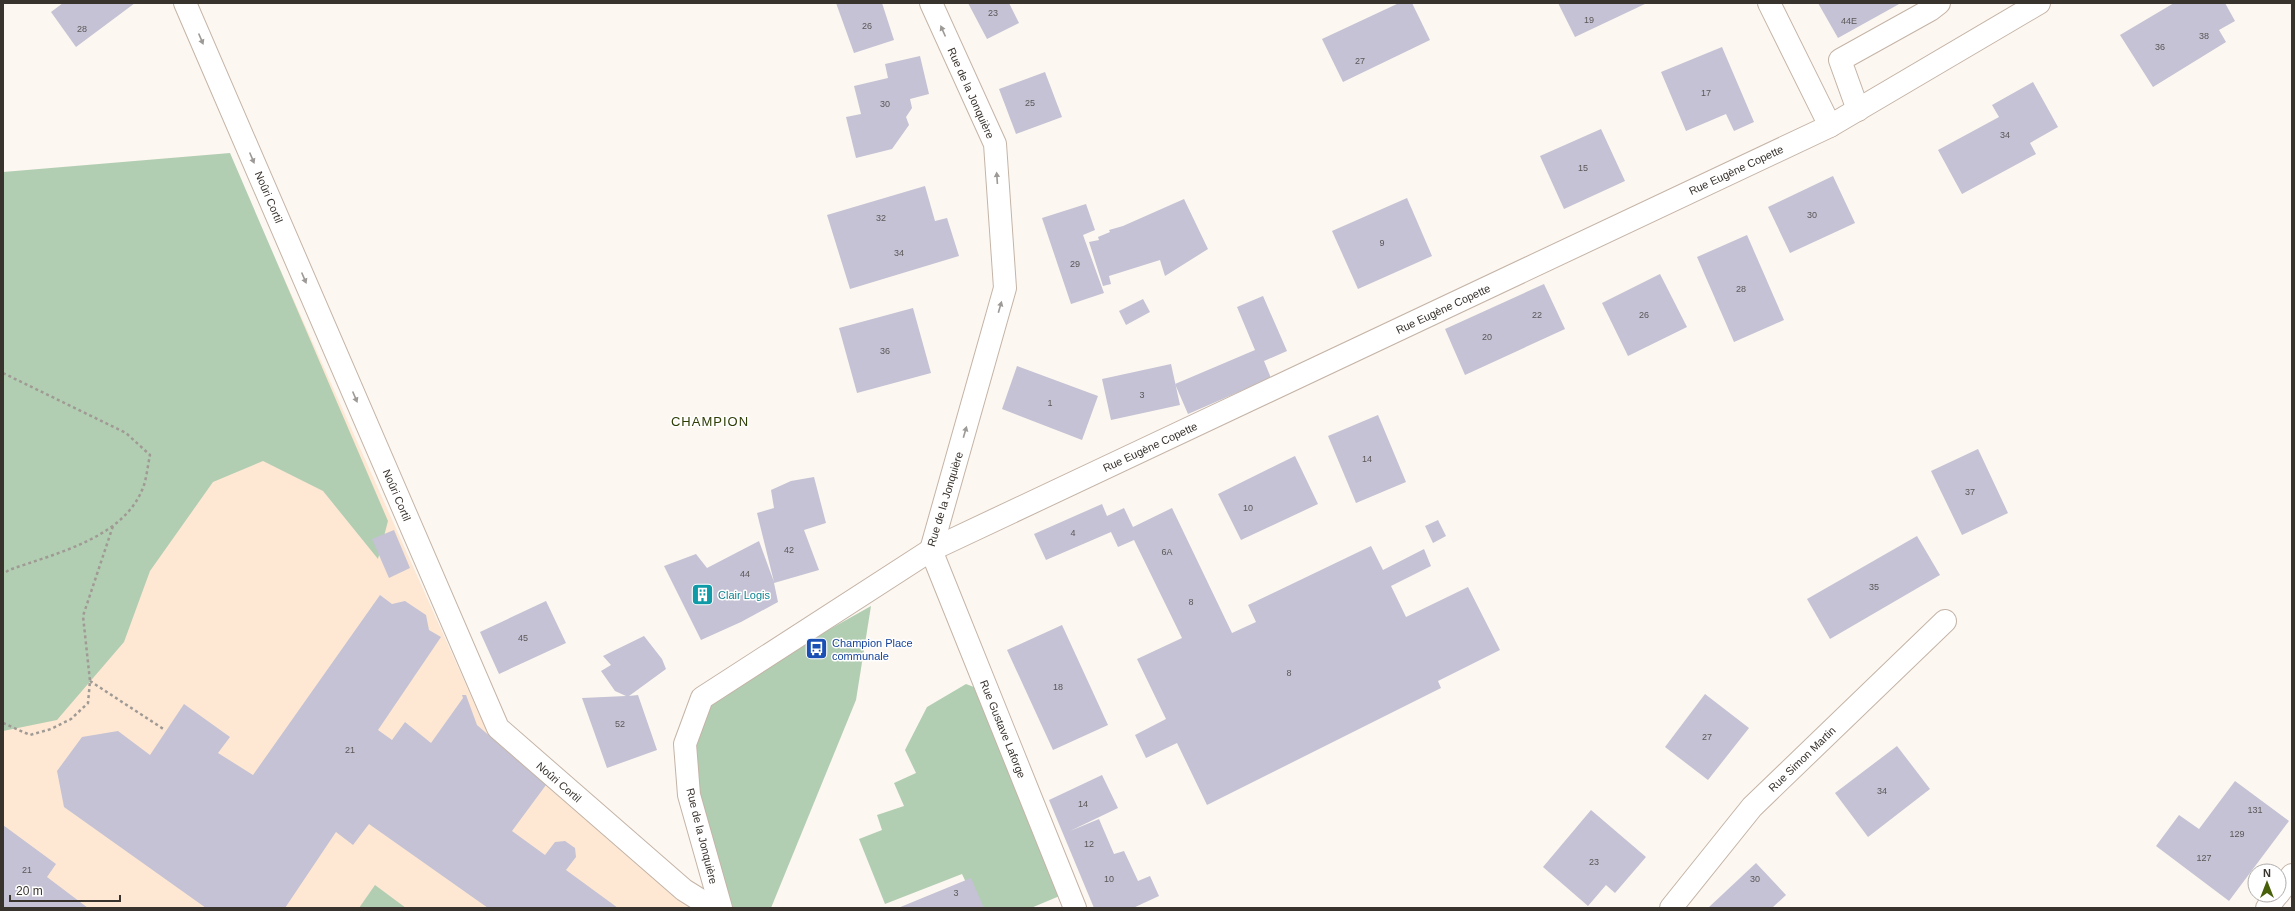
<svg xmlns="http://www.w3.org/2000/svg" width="2295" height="911" viewBox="0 0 2295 911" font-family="Helvetica,sans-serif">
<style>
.built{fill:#fee8d4}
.green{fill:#b2ceb2}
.building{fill:#c4c2d4}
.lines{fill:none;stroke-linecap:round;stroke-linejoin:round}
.street-casing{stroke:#c4b4a7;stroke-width:24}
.secondary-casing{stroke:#c4b4a7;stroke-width:24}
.path{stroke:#a09a95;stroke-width:2.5;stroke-dasharray:3 3;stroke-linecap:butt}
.street{stroke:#fff;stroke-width:22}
.secondary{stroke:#fff;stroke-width:22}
.oneway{fill:#9c9996}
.labels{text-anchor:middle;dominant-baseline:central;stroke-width:3;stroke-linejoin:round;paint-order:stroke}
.number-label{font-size:9px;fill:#5c5758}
.street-label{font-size:11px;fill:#39332e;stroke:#fff}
.culture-label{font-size:11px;fill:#0d838f;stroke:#fff;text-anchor:start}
.transit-label{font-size:11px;fill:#164399;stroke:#fff;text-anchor:start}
.quarter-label{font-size:13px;letter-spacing:1px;fill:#2d3d04;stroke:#fff}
</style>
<rect width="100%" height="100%" fill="#fdf7f1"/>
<polygon class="built" points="279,267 484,725 694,908 3,908 3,319"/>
<g class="green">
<polygon points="230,153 388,521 378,559 323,491 263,461 213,482 150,571 124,642 57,720 3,731 3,172"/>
<polygon points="871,606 856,700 771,908 731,908 700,802 694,746 711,700 782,656"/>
<polygon points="966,684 979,689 1062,895 1031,908 978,908 962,874 885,904 859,839 882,830 877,815 904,806 894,783 916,773 905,750 927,707"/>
<polygon points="375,885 406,908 359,908"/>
</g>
<g class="building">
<polygon points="63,3 135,3 76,47 51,12"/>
<polygon points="836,3 882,3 894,40 854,53"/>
<polygon points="968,3 1009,3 1019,23 987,39"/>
<polygon points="1399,3 1412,3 1430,40 1343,82 1322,39"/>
<polygon points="1558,3 1647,3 1575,37"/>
<polygon points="1818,3 1901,3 1838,38"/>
<polygon points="2174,3 2225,3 2235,21 2219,30 2226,42 2153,87 2120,35"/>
<polygon points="1722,47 1754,122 1734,131 1726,114 1686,131 1661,72"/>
<polygon points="920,56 929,94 910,99 912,108 906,117 909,125 892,149 856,158 846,117 861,114 854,86 888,78 885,64"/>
<polygon points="1045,72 1062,117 1016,134 999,89"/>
<polygon points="2033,82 2058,127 2030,143 2036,154 1962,194 1938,150 1999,117 1992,105"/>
<polygon points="1601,129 1625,181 1564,209 1540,156"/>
<polygon points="1833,176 1855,223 1790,253 1768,207"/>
<polygon points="925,186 935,221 947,218 959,256 850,289 827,215"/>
<polygon points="1407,198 1432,256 1358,289 1332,231"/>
<polygon points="1184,199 1208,249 1165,276 1160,260 1109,276 1111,284 1103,286 1089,242 1099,240 1098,237 1110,232 1109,230 1123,226"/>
<polygon points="1086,204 1095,230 1083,235 1104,293 1071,304 1042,218"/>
<polygon points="1747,235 1784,320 1734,342 1697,257"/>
<polygon points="1660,274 1687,327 1628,356 1602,303"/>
<polygon points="1544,284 1565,329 1465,375 1445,329"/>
<polygon points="1263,296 1287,351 1264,361 1271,378 1188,414 1175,384 1255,350 1237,307"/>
<polygon points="1143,299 1150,312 1126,325 1119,311"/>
<polygon points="913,308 931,373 857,393 839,328"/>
<polygon points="1171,364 1180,405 1111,420 1102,379"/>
<polygon points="1017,366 1098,396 1082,440 1002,409"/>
<polygon points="1378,415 1406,482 1356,503 1328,436"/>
<polygon points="1978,449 2008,513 1962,535 1931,471"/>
<polygon points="1295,456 1318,504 1241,540 1218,494"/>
<polygon points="814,477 826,523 804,530 819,570 774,583 778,602 741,622 701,640 664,566 696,554 707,568 759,541 774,582 757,513 774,508 771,490 791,481"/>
<polygon points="1102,504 1107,516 1124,508 1133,527 1172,508 1232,633 1256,622 1248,605 1371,546 1383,570 1424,549 1431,566 1391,586 1406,617 1468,587 1500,650 1438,681 1441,688 1207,805 1177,743 1146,758 1135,735 1166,719 1137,659 1182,638 1134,540 1118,547 1111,532 1046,560 1034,534"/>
<polygon points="1438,520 1446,536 1433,543 1425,526"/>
<polygon points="394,530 410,568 389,578 372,539"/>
<polygon points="1917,536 1940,575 1830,639 1807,599"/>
<polygon points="380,595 392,604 405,601 426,615 429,630 441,637 378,730 392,740 405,722 431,743 463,698 462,695 466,695 477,725 546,785 512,831 545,855 555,842 565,841 575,848 576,857 566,870 618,908 488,908 369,824 353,845 336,832 285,908 206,908 64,807 57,771 82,737 118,731 150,755 184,704 230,737 218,753 253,775"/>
<polygon points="546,601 566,643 499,674 480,632"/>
<polygon points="1062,625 1108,725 1053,750 1007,650"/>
<polygon points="644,636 662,659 666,669 629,696 638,695 657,750 607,768 582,698 626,696 615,691 601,671 611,665 603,656"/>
<polygon points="1705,694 1749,728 1708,780 1665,747"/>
<polygon points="1897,746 1930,789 1868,837 1835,793"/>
<polygon points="1102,775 1118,808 1070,831 1099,819 1114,854 1124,851 1138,881 1150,876 1159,896 1133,908 1094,908 1049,800"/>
<polygon points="2235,781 2289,821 2229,901 2156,846 2179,815 2199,829"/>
<polygon points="1591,810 1646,857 1615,893 1606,885 1588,906 1543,867"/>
<polygon points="3,825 56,864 47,877 88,908 3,908"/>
<polygon points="1756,863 1786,895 1772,908 1708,908"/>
<polygon points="971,878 984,908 898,908"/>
</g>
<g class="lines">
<defs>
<g id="street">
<polyline points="185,3 498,728 684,890 713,908"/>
<polyline points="931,3 995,144 1005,288 931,550"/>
<polyline points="1858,110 1840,60 1930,10 1939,3"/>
<polyline points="1830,126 2039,3"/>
<polyline points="931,550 1075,908"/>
<polyline points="721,908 689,795 685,744 702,698 931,550 1830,126 1769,3"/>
<polyline points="1671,908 1752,807 1945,621"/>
</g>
<g id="secondary">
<polyline points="2279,893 2292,875"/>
<polyline points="2267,908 2277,895"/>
</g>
</defs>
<use href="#street" class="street-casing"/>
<use href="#secondary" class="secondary-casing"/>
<g class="path">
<path d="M3,373l123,60 24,22c-2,9 -3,20 -6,30 -18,53 -88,68 -135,85l-6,4"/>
<polyline points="90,681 165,730"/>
<polyline points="3,723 30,735 51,729 71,719 88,703 90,681 83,616 113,526"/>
</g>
<use href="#street" class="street"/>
<use href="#secondary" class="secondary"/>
</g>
<defs><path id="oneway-solid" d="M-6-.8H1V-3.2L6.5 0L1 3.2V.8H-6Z"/></defs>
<g class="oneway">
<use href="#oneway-solid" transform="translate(943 31) rotate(-114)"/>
<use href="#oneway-solid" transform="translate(201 39) rotate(67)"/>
<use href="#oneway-solid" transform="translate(252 158) rotate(67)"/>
<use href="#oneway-solid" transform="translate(997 178) rotate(-94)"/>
<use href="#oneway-solid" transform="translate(304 278) rotate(67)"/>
<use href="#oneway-solid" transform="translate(1000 307) rotate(-74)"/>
<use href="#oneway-solid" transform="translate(355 397) rotate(67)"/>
<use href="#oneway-solid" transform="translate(965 432) rotate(-74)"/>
</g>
<defs>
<symbol id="building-square" viewBox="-11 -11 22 22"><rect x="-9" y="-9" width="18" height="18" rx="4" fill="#0f9aa8" stroke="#fff"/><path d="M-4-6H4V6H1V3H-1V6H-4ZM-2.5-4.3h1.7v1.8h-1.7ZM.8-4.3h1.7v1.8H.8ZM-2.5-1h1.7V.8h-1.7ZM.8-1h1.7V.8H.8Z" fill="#fff"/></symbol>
<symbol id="bus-square" viewBox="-11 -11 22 22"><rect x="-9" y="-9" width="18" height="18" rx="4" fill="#1a4fb4" stroke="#fff"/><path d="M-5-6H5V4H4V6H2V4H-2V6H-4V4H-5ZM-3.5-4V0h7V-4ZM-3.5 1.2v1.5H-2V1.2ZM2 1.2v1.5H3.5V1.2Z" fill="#fff"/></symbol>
</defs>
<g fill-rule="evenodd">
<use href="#building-square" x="690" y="582" width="25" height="25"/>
<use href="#bus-square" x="804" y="636" width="25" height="25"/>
</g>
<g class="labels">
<g class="number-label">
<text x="993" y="13">23</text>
<text x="1589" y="20">19</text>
<text x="1849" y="21">44E</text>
<text x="867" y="26">26</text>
<text x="82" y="29">28</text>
<text x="2204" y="36">38</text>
<text x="2160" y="47">36</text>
<text x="1360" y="61">27</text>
<text x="1706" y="93">17</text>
<text x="1030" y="103">25</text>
<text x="885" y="104">30</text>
<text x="2005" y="135">34</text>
<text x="1583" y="168">15</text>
<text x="1812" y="215">30</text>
<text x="881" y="218">32</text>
<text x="1382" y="243">9</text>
<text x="899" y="253">34</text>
<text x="1075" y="264">29</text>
<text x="1741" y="289">28</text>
<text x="1537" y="315">22</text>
<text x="1644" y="315">26</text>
<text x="1487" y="337">20</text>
<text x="885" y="351">36</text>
<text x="1142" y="395">3</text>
<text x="1050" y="403">1</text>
<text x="1367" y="459">14</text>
<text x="1970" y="492">37</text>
<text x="1248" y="508">10</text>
<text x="1073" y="533">4</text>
<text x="789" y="550">42</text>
<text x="1167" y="552">6A</text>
<text x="745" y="574">44</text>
<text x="1874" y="587">35</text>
<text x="1191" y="602">8</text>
<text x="523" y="638">45</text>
<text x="1289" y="673">8</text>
<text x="1058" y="687">18</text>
<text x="620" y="724">52</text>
<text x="1707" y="737">27</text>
<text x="350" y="750">21</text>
<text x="1882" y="791">34</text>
<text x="1083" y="804">14</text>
<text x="2255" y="810">131</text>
<text x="2237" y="834">129</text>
<text x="1089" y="844">12</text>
<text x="2204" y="858">127</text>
<text x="1594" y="862">23</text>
<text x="27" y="870">21</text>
<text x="1109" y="879">10</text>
<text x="1755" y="879">30</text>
<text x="956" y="893">3</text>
</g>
<g class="street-label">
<text transform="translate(971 93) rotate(66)">Rue de la Jonquière</text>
<text transform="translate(1736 170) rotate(-25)">Rue Eugène Copette</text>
<text transform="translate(269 197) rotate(67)">Noûri Cortil</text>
<text transform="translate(1443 309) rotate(-25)">Rue Eugène Copette</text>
<text transform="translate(1150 447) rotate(-25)">Rue Eugène Copette</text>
<text transform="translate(397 495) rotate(67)">Noûri Cortil</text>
<text transform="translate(945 499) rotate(-73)">Rue de la Jonquière</text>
<text transform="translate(1003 729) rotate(68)">Rue Gustave Laforge</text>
<text transform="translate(1802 759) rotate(-44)">Rue Simon Martin</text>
<text transform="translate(559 782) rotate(41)">Noûri Cortil</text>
<text transform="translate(702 836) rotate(76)">Rue de la Jonquière</text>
</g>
<g class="culture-label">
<text x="718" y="595">Clair Logis</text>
</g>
<g class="transit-label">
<text x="832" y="643">Champion Place<tspan x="832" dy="13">communale</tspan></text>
</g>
<g class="quarter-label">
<text x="710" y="421">CHAMPION</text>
</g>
</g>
<rect width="2295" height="911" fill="none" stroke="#39332e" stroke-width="8"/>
<g transform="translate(2267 883)"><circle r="19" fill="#ffffff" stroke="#b0adab"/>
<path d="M0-3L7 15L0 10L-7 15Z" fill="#49600b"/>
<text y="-6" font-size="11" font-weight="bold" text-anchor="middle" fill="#39332e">N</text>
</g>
<path d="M10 895v6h110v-6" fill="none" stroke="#39332e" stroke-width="2"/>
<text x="16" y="895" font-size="12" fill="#39332e" stroke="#ffffff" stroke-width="3" paint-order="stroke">20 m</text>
</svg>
